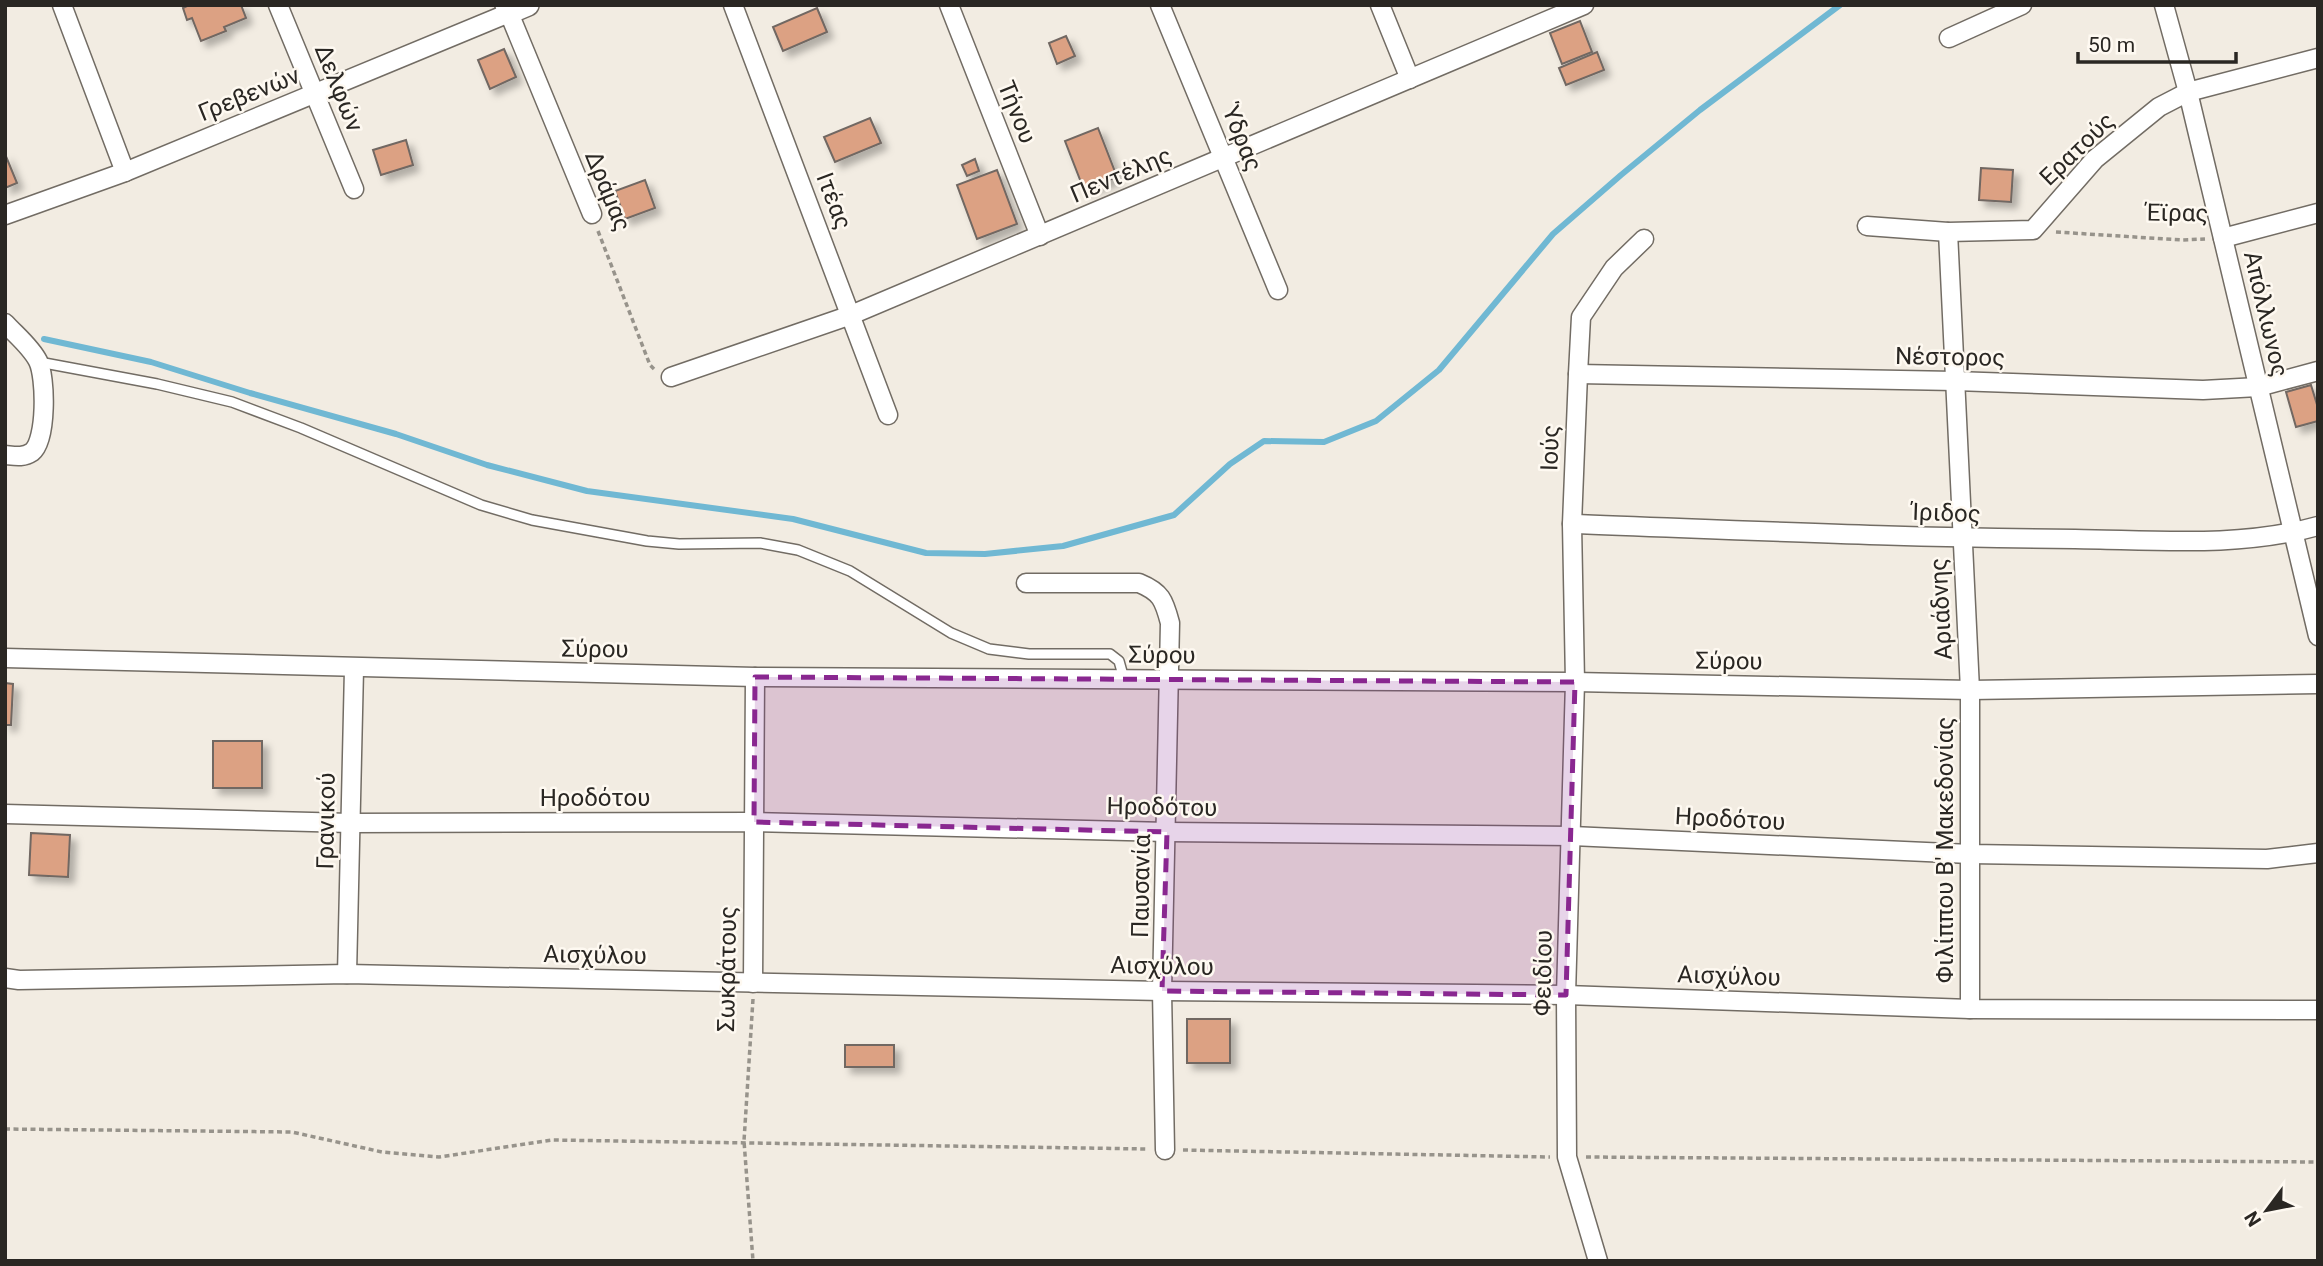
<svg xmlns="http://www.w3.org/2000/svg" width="2323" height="1266" viewBox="0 0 2323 1266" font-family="Roboto,sans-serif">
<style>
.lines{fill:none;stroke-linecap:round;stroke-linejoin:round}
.stream{stroke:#70b8d3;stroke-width:6}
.building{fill:#dca183;stroke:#716762;stroke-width:2;filter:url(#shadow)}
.service-casing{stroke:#726c64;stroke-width:12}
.minor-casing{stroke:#726c64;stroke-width:21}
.tertiary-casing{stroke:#726c64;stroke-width:24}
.path{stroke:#97938b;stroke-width:3.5;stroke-dasharray:5 3.5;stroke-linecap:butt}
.service{stroke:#fff;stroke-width:9}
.minor{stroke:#fff;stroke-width:18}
.tertiary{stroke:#fff;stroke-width:21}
.marked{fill:#892790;fill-opacity:0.2;stroke:#892790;stroke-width:5;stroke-dasharray:14 9;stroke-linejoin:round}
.labels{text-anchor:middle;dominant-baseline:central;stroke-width:5;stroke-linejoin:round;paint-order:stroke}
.street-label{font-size:24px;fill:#2a2723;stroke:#fef9f1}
</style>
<defs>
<filter id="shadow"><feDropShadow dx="6" dy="6" stdDeviation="3.5" flood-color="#0004"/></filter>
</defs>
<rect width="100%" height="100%" fill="#f2ece2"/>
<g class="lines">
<polyline class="stream" points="44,339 151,362 250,393 396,434 487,465 587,491 793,519 926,553 985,554 1063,546 1174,515 1230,464 1264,441 1324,442 1376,421 1439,370 1553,234 1621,175 1700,110 1840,5"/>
</g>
<g class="building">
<polygon points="189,5 241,5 246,18 224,27 226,31 201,41 192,18 187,20 183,8"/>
<polygon points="817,8 827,32 783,51 773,27"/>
<polygon points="1580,21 1592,52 1562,64 1550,33"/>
<polygon points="1066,36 1075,56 1057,64 1049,43"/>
<polygon points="504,49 516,77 490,89 478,60"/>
<polygon points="1597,52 1604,70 1566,85 1559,68"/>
<polygon points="870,118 881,143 835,162 824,137"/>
<polygon points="1098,128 1117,177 1084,190 1065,141"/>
<polygon points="406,140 413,165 381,175 373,150"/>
<polygon points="5,154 17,183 5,188"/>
<polygon points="975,159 979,171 967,176 962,165"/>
<polygon points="1981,168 2013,170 2011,202 1979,200"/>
<polygon points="997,170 1017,224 977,239 957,185"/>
<polygon points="645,180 655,208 625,219 615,191"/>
<polygon points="2311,385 2318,408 2318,421 2296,427 2286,392"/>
<polygon points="5,683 13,684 11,725 5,725"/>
<rect x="213" y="741" width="49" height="47"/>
<polygon points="31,833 70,835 68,877 29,875"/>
<rect x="1187" y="1019" width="43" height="44"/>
<rect x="845" y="1045" width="49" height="22"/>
</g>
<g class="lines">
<defs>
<polyline id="service" points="39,362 157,384 232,402 301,428 481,505 532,520 647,541 679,544 760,543 798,550 850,571 951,633 989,649 1029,654 1110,654 1119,661 1124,679"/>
<g id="minor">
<polyline points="62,5 125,172"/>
<polyline points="278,5 354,189"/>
<polyline points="733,5 888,415"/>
<polyline points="949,5 1040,236"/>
<polyline points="1160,5 1278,290"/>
<polyline points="1380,5 1410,79"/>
<polyline points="2164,5 2188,92 2318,636"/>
<polyline points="1949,38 2022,5"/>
<polyline points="5,215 125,172 509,13 592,214"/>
<polyline points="1867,226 1948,232 2033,230 2095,159 2159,107 2188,92 2318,58"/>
<polyline points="1948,232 1970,690 1970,1009"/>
<polyline points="2223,238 2318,213"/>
<path d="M5,323c11,12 26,24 33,38 8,16 9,79 -6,91 -9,6 -17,4 -27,3"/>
<polyline points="1578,374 1955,381 2203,390 2258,387 2318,371"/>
<polyline points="671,377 851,315 1584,5"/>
<path d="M1572,524c168,6 335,14 503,15 81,1 164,9 243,-13"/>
<path d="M1026,583h113c22,9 25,17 31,40l-8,368 3,159"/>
<polyline points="5,658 755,677 1575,682 1970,690 2318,684"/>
<polyline points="5,814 350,823 754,822 1167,832 1572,836 1970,854 2267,859 2318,853"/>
<polyline points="347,974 354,669"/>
<polyline points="5,978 19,980 347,974 1162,991 1566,995 1970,1009 2318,1010"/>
<polyline points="753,983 755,677"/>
<polyline points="1598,1261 1567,1157 1566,995 1575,682 1572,524 1578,374 1581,317 1614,268 1644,239"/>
</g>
<polyline id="tertiary" points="506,5 509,13 528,5"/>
</defs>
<use href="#service" class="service-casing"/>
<use href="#minor" class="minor-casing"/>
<use href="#tertiary" class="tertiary-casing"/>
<g class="path">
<polyline points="598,231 650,365 654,369"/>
<polyline points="2056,232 2182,240 2205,239"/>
<polyline points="753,999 744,1141 753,1261"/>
<polyline points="5,1129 292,1132 382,1152 439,1157 552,1140 1148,1149"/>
<polyline points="1183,1150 1550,1157"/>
<polyline points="1586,1157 2318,1162"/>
</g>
<use href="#service" class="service"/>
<use href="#minor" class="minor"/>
<use href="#tertiary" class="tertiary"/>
</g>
<path class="marked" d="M755,677l820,5 -9,313 -404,-4 5,-159 -413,-10z"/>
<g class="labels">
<g class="street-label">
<text transform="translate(339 88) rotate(68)">Δελφών</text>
<text transform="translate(249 94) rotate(-22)">Γρεβενών</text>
<text transform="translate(1017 112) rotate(68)">Τήνου</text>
<text transform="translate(1242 138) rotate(68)">Ύδρας</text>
<text transform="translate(2077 149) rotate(-44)">Ερατούς</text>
<text transform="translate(1121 175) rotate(-23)">Πεντέλης</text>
<text transform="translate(608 191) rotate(68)">Δράμας</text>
<text transform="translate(834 201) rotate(69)">Ιτέας</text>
<text transform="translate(2177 213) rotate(1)">Έϊρας</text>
<text transform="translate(2266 314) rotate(77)">Απόλλωνος</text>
<text transform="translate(1950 357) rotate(1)">Νέστορος</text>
<text transform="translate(1550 448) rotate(-88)">Ιούς</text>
<text transform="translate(1946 513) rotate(2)">Ίριδος</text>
<text transform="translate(1941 609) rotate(-93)">Αριάδνης</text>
<text transform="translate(595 649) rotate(1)">Σύρου</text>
<text transform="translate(1162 655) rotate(1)">Σύρου</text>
<text transform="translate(1729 661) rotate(1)">Σύρου</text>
<text x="595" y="798">Ηροδότου</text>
<text transform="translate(1162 807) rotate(1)">Ηροδότου</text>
<text transform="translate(1730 819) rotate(3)">Ηροδότου</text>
<text transform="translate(326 821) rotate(-89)">Γρανικού</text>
<text transform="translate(1945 850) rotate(-90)">Φιλίππου Β' Μακεδονίας</text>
<text transform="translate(1141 886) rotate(-89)">Παυσανία</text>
<text transform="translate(595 955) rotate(1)">Αισχύλου</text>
<text transform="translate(1162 966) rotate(1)">Αισχύλου</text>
<text transform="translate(727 969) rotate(-89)">Σωκράτους</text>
<text transform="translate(1543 973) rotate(-89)">Φειδίου</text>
<text transform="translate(1729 976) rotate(2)">Αισχύλου</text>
</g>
</g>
<rect width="2323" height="1266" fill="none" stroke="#2a2723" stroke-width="14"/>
<g transform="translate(2267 1210) rotate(238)" stroke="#fef9f1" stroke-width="5" paint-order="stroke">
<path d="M0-5L12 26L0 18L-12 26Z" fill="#2a2723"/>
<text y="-10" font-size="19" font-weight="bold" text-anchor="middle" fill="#2a2723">N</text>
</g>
<path d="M2078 52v10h158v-10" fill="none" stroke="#2a2723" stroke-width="3.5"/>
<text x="2088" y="52" font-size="21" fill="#2a2723" stroke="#fef9f1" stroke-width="5" paint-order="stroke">50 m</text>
</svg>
